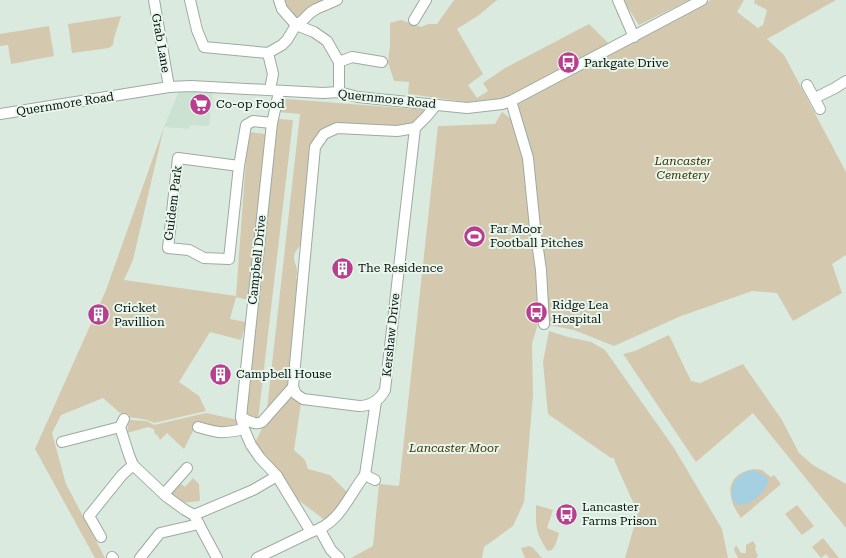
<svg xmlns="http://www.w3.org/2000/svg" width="846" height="558" viewBox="0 0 846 558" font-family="'Roboto Serif',serif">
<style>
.built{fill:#cbe1d1}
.green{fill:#d4c8ae}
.water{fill:#a4d0e2}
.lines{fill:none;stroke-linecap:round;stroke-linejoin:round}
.minor-casing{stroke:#9caba1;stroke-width:12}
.minor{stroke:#fff;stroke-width:10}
.labels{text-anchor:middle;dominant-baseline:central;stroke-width:4;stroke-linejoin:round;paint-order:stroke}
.street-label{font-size:12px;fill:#0a0f0c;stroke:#e8f7ed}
.poi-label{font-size:12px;fill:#0a0f0c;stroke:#e8f7ed;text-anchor:start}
.park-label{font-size:12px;font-style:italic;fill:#443303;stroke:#e8f7ed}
</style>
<rect width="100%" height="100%" fill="#dbeadf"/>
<polygon class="built" points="179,91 213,92 209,126 190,125 189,129 164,127"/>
<g class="green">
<polygon points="284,0 323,0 312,5 296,19 286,5"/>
<polygon points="454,0 497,0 479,15 457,29 483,74 468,85 477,98 488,91 483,83 505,68 589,24 610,45 506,98 467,102 408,94 409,82 394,81 388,62 390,46 390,23 401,20 421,27 428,24 437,24"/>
<polygon points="623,0 689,0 639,25"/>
<polygon points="710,0 744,0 737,12 758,28 763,25 767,10 754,3 755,0 836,0 767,39 784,55 846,172 846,255 832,264 842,293 793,321 777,293 752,291 681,316 614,346 574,330 544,324 528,158 511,101 701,2 709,2"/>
<polygon points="121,16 114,38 113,45 109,48 72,53 68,24"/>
<polygon points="49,26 54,56 11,64 8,45 0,46 0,34"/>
<path d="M286,99l142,11 -14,16 -92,6 -20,112c-17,16 -1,18 -6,34l4,3 -12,103 -21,25 33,-295 -22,-2 2,-8z"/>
<polygon points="502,112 515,122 524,162 526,196 536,270 539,320 532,344 533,395 524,502 513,526 484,547 482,558 351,558 373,546 379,484 399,486 438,126 495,124"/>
<polygon points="278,119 293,120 258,420 246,414"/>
<path d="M164,127l-31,133 -9,20 112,16 12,-164 19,2 -17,163 -2,3 -12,-3 -6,22 16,3 -5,18 -31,-8 -31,50 20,14 7,15 -52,12c-8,-5 -15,-4 -25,-6l1,-2 -10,-2 -17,-15 -42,17 -9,18 14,51 39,74h-10l-60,-109 71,-159z"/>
<polygon points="549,331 568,337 591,342 605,350 674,448 722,529 728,558 625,558 638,513 615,462 614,458 611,458 548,414 543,362"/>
<polygon points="669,335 691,381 700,383 743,364 782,420 799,453 813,465 846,484 846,528 753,413 696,462 623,354 635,351"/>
<polygon points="291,394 301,403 294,450 305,460 308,469 330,475 348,493 333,515 326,521 293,496 254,445 264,424"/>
<polygon points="206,413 238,420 240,426 230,430 197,423 184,449 167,433 160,440 157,434 155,435 154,429 148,427 127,433 129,420 147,421 154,425"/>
<path d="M754,469l8,1 9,7 3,-2 7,9 -40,34c-15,-20 -17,-44 13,-49z"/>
<polygon points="193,478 199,484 200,501 180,503 169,494 180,483 185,487"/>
<path d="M536,505l17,5 -6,18 12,5c-2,6 -3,16 -10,18l-2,-1c-12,-19 -11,-23 -11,-45z"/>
<polygon points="797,505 814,526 802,535 785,514"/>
<polygon points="823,538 839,558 829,558 826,554 821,558 812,547"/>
<polygon points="753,541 756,546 755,549 758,556 756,558 738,558 734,550 736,545 741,553 746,553 746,545"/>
<polygon points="529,546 532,547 542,558 525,558 521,548"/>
</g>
<path class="water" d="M748,471c7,-1 15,1 20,8l-1,7 -3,3v2l-15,13 -1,-1c-6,3 -11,3 -15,-2 -4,-14 2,-25 15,-30z"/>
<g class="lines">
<defs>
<g id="minor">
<polyline points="154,0 169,87"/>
<polyline points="190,0 197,30 204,47 268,53 282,45 287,40 296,25 302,21 310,13 316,9 337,0"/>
<polyline points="279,0 282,9 296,25 314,32 327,41 339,62 339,92"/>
<polyline points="618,0 634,37"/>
<polyline points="414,20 426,0"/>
<polyline points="268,53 273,74 271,84"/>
<polyline points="339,62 352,57 382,62"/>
<polyline points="807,85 820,109"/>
<polyline points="279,92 272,123 241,417 244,429 251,445 260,458 277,476 311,532"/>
<polyline points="815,98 835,88 846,81"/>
<polyline points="511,101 528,158 535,228 541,270 544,324"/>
<polyline points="0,114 169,87 191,86 323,93 339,92 358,97 467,108 502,104 511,101 702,0"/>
<polyline points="239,166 178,158 168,248 189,250 204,258 229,259 239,166 246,125 253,121 272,123"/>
<polyline points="293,387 315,147 324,134 337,128 397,131 415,128 427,116 436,105"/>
<path d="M241,417c6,3 14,9 21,5l31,-35 3,7 7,5 56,7c12,0 20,-5 26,-16l30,-262"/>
<polyline points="124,419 120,427 129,455 133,465 167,497 185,510 194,515 217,558"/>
<path d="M198,427c21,6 24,7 46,2"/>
<polyline points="62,442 120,427"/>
<polyline points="365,475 375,480"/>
<polyline points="164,494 187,468"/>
<polyline points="194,515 253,490 277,476"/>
<polyline points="320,530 331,550 339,558"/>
<polyline points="101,537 89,516 122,475 133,465"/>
<polyline points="112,557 113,558"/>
<polyline points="140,558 160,533 199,524"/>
<path d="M257,558l54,-26c29,-8 37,-36 54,-57l11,-74"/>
</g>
</defs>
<use href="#minor" class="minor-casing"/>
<use href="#minor" class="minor"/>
</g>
<defs>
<symbol id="bus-disc" viewBox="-11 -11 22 22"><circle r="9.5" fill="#b83e90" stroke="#e8f7ed"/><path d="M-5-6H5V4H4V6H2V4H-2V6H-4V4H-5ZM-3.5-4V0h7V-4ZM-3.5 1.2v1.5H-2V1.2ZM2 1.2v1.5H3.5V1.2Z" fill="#fff"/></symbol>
<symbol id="supermarket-disc" viewBox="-11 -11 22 22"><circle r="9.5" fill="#b83e90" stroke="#e8f7ed"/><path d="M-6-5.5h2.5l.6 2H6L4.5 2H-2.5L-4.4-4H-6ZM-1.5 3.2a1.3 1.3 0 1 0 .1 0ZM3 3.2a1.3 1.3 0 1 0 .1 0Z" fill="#fff"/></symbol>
<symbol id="stadium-disc" viewBox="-11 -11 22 22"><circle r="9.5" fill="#b83e90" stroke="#e8f7ed"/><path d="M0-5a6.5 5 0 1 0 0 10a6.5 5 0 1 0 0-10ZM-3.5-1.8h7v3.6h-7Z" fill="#fff"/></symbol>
<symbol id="building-disc" viewBox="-11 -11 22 22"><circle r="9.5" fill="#b83e90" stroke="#e8f7ed"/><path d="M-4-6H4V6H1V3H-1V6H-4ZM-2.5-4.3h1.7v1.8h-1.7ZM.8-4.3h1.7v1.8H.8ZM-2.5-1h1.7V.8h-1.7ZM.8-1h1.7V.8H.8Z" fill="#fff"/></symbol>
</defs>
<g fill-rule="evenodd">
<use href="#bus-disc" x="556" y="50" width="25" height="25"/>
<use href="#supermarket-disc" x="188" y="92" width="25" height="25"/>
<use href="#stadium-disc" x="462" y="224" width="25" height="25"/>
<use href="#building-disc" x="330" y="256" width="25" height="25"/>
<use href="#bus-disc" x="524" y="300" width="25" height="25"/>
<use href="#building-disc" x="86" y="302" width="25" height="25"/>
<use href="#building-disc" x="208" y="362" width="25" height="25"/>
<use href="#bus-disc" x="554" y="502" width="25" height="25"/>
</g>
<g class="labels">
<g class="street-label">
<text transform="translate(161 43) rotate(80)">Grab Lane</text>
<text transform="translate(387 99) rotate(6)">Quernmore Road</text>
<text transform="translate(65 104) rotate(-9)">Quernmore Road</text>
<text transform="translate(173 203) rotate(-83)">Guidem Park</text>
<text transform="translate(257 260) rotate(-84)">Campbell Drive</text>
<text transform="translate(391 335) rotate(-84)">Kershaw Drive</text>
</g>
<g class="poi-label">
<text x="584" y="63">Parkgate Drive</text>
<text x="216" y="104">Co-op Food</text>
<text x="490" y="229">Far Moor<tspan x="490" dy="14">Football Pitches</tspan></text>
<text x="358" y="268">The Residence</text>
<text x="552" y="305">Ridge Lea<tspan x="552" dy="14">Hospital</tspan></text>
<text x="114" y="308">Cricket<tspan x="114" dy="14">Pavillion</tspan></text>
<text x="236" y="374">Campbell House</text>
<text x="582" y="507">Lancaster<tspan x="582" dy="14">Farms Prison</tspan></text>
</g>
<g class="park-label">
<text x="683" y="161">Lancaster<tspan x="683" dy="14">Cemetery</tspan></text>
<text x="454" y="448">Lancaster Moor</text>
</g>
</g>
</svg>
